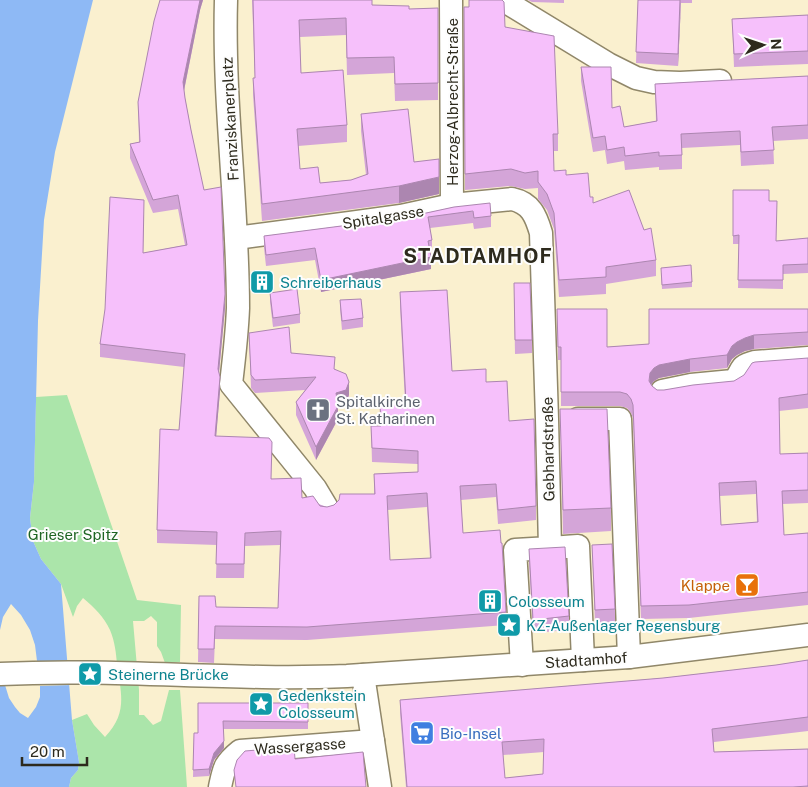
<svg xmlns="http://www.w3.org/2000/svg" width="808" height="787" viewBox="0 0 808 787" font-family="'Public Sans',sans-serif">
<style>
.green{fill:#abe5aa}
.water{fill:#8eb9f5}
.pier{fill:#faf0cf}
.lines{fill:none;stroke-linecap:round;stroke-linejoin:round}
.street-casing{stroke:#908769;stroke-width:25}
.street{stroke:#fff;stroke-width:22}
.wall{fill:#d4a5d8;fill-rule:evenodd}
.shaded-wall{fill:#ac86b0}
.building{fill:#f6c0fb;stroke:#ac86b0;fill-rule:evenodd}
.labels{text-anchor:middle;dominant-baseline:central;stroke-width:4;stroke-linejoin:round;paint-order:stroke}
.street-label{font-size:15px;fill:#2d2a1d;stroke:#fdfdfd}
.culture-label{font-size:15px;fill:#0d838f;stroke:#fdfdfd;text-anchor:start}
.worship-label{font-size:15px;fill:#5b616d;stroke:#fdfdfd;text-anchor:start}
.park-label{font-size:15px;fill:#1e6523;stroke:#fdfdfd}
.food-label{font-size:15px;fill:#c56008;stroke:#fdfdfd;text-anchor:end}
.shop-label{font-size:15px;fill:#366cbe;stroke:#fdfdfd;text-anchor:start}
.district-label{font-size:20px;font-weight:bold;letter-spacing:1px;fill:#2d2a1d;stroke:#fdfdfd}
</style>
<rect width="100%" height="100%" fill="#faf0cf"/>
<path class="green" d="M67,395l70,205 44,5 -1,57 -15,1 -4,-11 -4,-6v-24l-6,-6 -7,5h-11l6,69v25h5l9,10 8,-4 8,-31h11l7,97h-118l2,-9 7,-8 1,-8 -7,-42 15,-6 7,11 11,12c23,-24 16,-43 12,-73 -1,-11 -2,-22 -7,-34 -6,-13 -16,-23 -27,-32l-6,8 -4,11 -12,-33 -20,-25 -8,-18 -3,-23 4,-36 2,-85z"/>
<polygon class="water" points="0,0 93,0 55,152 44,220 38,321 34,482 30,518 33,541 41,559 61,584 72,720 79,762 78,770 71,778 69,787 0,787"/>
<polygon class="pier" points="11,604 21,615 30,630 35,645 37,661 70,661 72,685 40,686 40,697 36,707 28,718 20,713 15,707 9,698 5,685 0,686 0,630 3,617"/>
<g class="lines">
<defs>
<g id="street">
<path d="M226,0c-3,103 12,205 12,308 -1,25 -4,51 -7,76l84,104 12,20"/>
<polyline points="451,0 452,205"/>
<polyline points="503,0 608,64 636,78 654,82 680,83 720,81"/>
<path d="M236,238l114,-15 51,-7 51,-11 60,-6c19,4 24,17 29,34l6,186 3,129 -35,2 7,115"/>
<path d="M662,391l29,-6 42,-4c6,-4 6,-9 10,-14 4,-3 8,-4 12,-5l53,-4"/>
<polyline points="578,419 620,419 629,657"/>
<polyline points="550,548 578,546 583,660"/>
<path d="M0,674c116,-6 231,7 347,2l282,-19 179,-22"/>
<polyline points="363,675 380,787"/>
<path d="M220,787c4,-19 4,-23 20,-36l133,-10"/>
</g>
</defs>
<use href="#street" class="street-casing"/>
<use href="#street" class="street"/>
</g>
<g class="wall">
<path d="M160,0h43l-3,10 -16,81 1,7 40,210 -6,65 1,18 -4,45 56,43 30,19 25,9 47,-13v-20l44,-2v-8l-46,-2 -1,-36h9v-22l25,-2 -5,-96v-14l52,79 34,11 23,39 27,85v14l-38,4 -2,-27 -35,3 2,33 43,79v13l-199,15 -92,-1 -1,24 -16,-1 1,-66 17,11 62,1 2,-63 -35,1 -1,32h-28l1,-33 -60,-2v-13l22,-100 5,-63 -84,-10v-13l44,-130 -1,39 42,-8 -7,-36 -25,4 -23,-55v-14l9,-2 -1,-40zM427,507l3,51 -40,2 -2,-50z"/>
<polygon points="252,0 372,0 372,5 409,9 438,8 438,100 395,101 394,73 347,75 346,35 300,37 301,73 347,125 347,142 298,146 300,169 320,183 351,180 366,175 361,131 361,114 414,162 439,194 399,203 262,221 253,95 253,78 255,78"/>
<polygon points="528,0 564,0 564,3 532,2"/>
<polygon points="638,0 692,0 692,3 681,3 678,66 636,63"/>
<polygon points="464,7 505,27 558,134 558,151 553,151 554,171 566,175 590,197 593,203 644,230 656,260 656,276 606,284 606,294 559,297 554,229 547,210 538,199 538,188 525,189 511,186 465,190"/>
<polygon points="808,15 808,64 734,67 732,19"/>
<polygon points="581,67 612,108 624,127 656,121 655,84 808,76 808,139 773,141 774,164 741,166 740,145 682,148 682,169 659,170 659,167 625,170 624,161 607,164 605,150 593,152 581,81"/>
<polygon points="733,190 769,201 776,241 808,238 808,273 783,274 783,289 738,288 739,244 733,244"/>
<polygon points="454,207 491,216 491,227 474,229 473,223 430,228 432,240 432,251 430,252 431,269 321,292 315,260 266,266 264,248 264,236 403,218"/>
<polygon points="661,273 692,282 692,287 662,289"/>
<polygon points="270,293 300,314 300,323 273,327 270,302"/>
<polygon points="514,297 532,340 532,353 515,354"/>
<polygon points="340,300 363,318 363,327 342,330 340,309"/>
<path d="M557,309l50,38 42,-3 159,-35v36l-54,4 -9,2 -8,4 -5,4 -5,9 -37,4 -31,6 -5,3 -3,3 1,2 5,4h7l70,-9 74,-23v50l-29,3 1,43 28,-1v50l-25,1 1,31 24,-2v72l-119,13 -48,1 -8,-201 -2,-5 -4,-5 -7,-2h-59v-46h-3zM756,494l1,28 -36,3 -1,-29z"/>
<polygon points="249,333 291,353 335,369 349,395 346,403 338,405 338,419 316,460 296,415 296,402 305,390 255,393 251,388"/>
<polygon points="560,409 611,508 611,531 563,534"/>
<polygon points="592,545 615,609 615,622 595,624"/>
<polygon points="529,549 569,616 569,630 533,633 529,562"/>
<path d="M808,660v71l-94,11v10l94,-3v38h-402l-6,-74v-13l263,-22 113,-13zM544,752l-1,22 -38,4 -2,-23z"/>
<polygon points="198,703 308,703 308,729 223,729 224,748 214,760 209,776 193,777 194,733 198,733"/>
</g>
<g class="shaded-wall">
<polygon points="200,0 203,0 200,10 183,95 183,82"/>
<polygon points="681,0 681,3 678,66 678,54"/>
<polygon points="439,177 439,194 399,203 399,186"/>
<polygon points="431,257 431,269 321,292 321,280"/>
<polygon points="225,294 225,308 218,382 218,369"/>
<polygon points="754,335 754,349 745,351 737,355 732,359 727,368 727,355 732,346 737,342 745,338"/>
<polygon points="690,359 690,372 659,378 654,381 650,386 649,394 650,373 654,368 659,365"/>
<polygon points="220,377 220,391 215,450 215,436"/>
<polygon points="349,382 349,395 346,403 336,406 336,393"/>
<polygon points="338,406 338,419 316,460 316,447"/>
<polygon points="224,741 224,748 214,760 209,776 209,769 214,753"/>
</g>
<g class="building">
<path d="M160,0h40l-17,82 2,16 6,32 13,60 17,-3 4,107 -7,75 2,8 -5,59 54,2 3,4 -1,37 30,-1 1,20 11,-2 7,10 7,1 7,-2 5,-5 1,-6h35l-1,-20 44,-2v-21l-46,-3 -1,-22h10l-1,-22 26,-2 -6,-110 47,-2 5,81 34,-2v13l21,-1 2,40 25,-2 2,87 -38,4 -2,-26 -36,2 3,47 37,-3 1,13h1l4,69 -199,15 -92,-1 -1,23h-16l1,-53h16l1,11 62,1 3,-77 -36,2 -1,31h-28l1,-32 -60,-2 3,-101 19,1 6,-76 -85,-10 5,-35 5,-112 34,3 -1,53 44,-8 -9,-50 -25,5 -23,-56 10,-2 -2,-40 16,-81zM427,493l4,65 -41,2 -3,-64z"/>
<polygon points="253,0 372,0 372,5 409,6 409,9 438,8 438,83 395,84 394,57 347,58 346,18 299,20 301,73 343,70 347,125 297,129 300,169 318,167 320,183 351,180 368,174 361,114 408,109 414,162 439,159 439,177 399,186 262,204 253,78 255,78"/>
<polygon points="469,0 502,0 504,2 505,27 554,36 558,134 553,134 554,171 566,170 566,175 588,173 590,197 593,197 593,203 629,190 644,230 651,228 656,260 606,267 606,277 559,280 554,213 547,194 538,182 538,171 525,173 511,169 465,174 464,7 469,7"/>
<polygon points="638,0 680,0 678,54 636,52"/>
<polygon points="808,15 808,51 734,54 732,19"/>
<polygon points="581,67 611,67 612,108 620,106 624,127 657,121 655,84 808,76 808,125 772,127 774,150 741,152 740,131 681,134 682,155 659,156 659,152 625,156 624,147 607,150 605,136 593,138"/>
<polygon points="733,190 769,190 769,201 777,201 776,241 808,238 808,264 783,265 783,280 738,280 739,235 733,236"/>
<polygon points="490,203 491,216 474,218 473,211 428,217 432,240 428,241 431,257 321,280 315,248 266,255 264,236 403,218 454,207"/>
<polygon points="691,265 692,282 662,285 661,268"/>
<polygon points="514,283 530,283 532,340 515,340"/>
<polygon points="297,289 300,314 273,318 270,293"/>
<polygon points="361,299 363,318 342,321 340,300"/>
<path d="M557,309h50v38l42,-3v-35h159v23l-54,3 -9,3 -8,4 -5,4 -5,9 -37,4 -31,6 -5,3 -4,5 -1,8 3,5 5,4h7l29,-5 41,-4 10,-6 8,-12 3,-1 53,-4v36l-29,4 1,56 28,-1v37l-26,1 2,44 24,-2v59l-119,13 -48,1 -8,-201 -2,-6 -4,-5 -7,-2h-59v-45h-3zM756,481l2,41 -37,3 -2,-42z"/>
<polygon points="289,327 291,353 335,357 334,369 346,374 349,382 346,390 336,393 338,406 316,447 296,402 316,377 255,380 251,375 249,333"/>
<polygon points="560,409 607,409 611,508 563,510"/>
<polygon points="612,544 615,609 595,610 592,545"/>
<polygon points="565,547 569,616 533,620 529,549"/>
<path d="M808,660v57l-96,12 2,23 94,-3v37l-15,1h-386l-7,-87 263,-22 113,-13zM544,739l-1,35 -38,4 -3,-36z"/>
<polygon points="198,703 308,703 308,722 223,721 224,741 214,753 209,769 193,770 194,733 198,733"/>
<polygon points="294,747 295,759 363,752 366,787 236,787 234,770 237,760 245,751"/>
</g>
<defs>
<symbol id="building-square" viewBox="-11 -11 22 22"><rect x="-9" y="-9" width="18" height="18" rx="4" fill="#0f9aa8" stroke="#fdfdfd"/><path d="M-4-6H4V6H1V3H-1V6H-4ZM-2.5-4.3h1.7v1.8h-1.7ZM.8-4.3h1.7v1.8H.8ZM-2.5-1h1.7V.8h-1.7ZM.8-1h1.7V.8H.8Z" fill="#fff"/></symbol>
<symbol id="church-square" viewBox="-11 -11 22 22"><rect x="-9" y="-9" width="18" height="18" rx="4" fill="#6b7280" stroke="#fdfdfd"/><path d="M-1.2-6h2.4v3.5h3.3v2.4h-3.3V6h-2.4V-.1h-3.3v-2.4h3.3Z" fill="#fff"/></symbol>
<symbol id="bar-square" viewBox="-11 -11 22 22"><rect x="-9" y="-9" width="18" height="18" rx="4" fill="#e8710a" stroke="#fdfdfd"/><path d="M-6-5H6L.8 .8V4.5H3.5V6h-7V4.5H-.8V.8Z" fill="#fff"/></symbol>
<symbol id="sight-square" viewBox="-11 -11 22 22"><rect x="-9" y="-9" width="18" height="18" rx="4" fill="#0f9aa8" stroke="#fdfdfd"/><path d="M0-6L1.8-2.2L6-1.7L2.9 1.2L3.7 5.4L0 3.3L-3.7 5.4L-2.9 1.2L-6-1.7L-1.8-2.2Z" fill="#fff"/></symbol>
<symbol id="supermarket-square" viewBox="-11 -11 22 22"><rect x="-9" y="-9" width="18" height="18" rx="4" fill="#3f7fe0" stroke="#fdfdfd"/><path d="M-6-5.5h2.5l.6 2H6L4.5 2H-2.5L-4.4-4H-6ZM-1.5 3.2a1.3 1.3 0 1 0 .1 0ZM3 3.2a1.3 1.3 0 1 0 .1 0Z" fill="#fff"/></symbol>
</defs>
<g fill-rule="evenodd">
<use href="#building-square" x="248" y="268" width="28" height="28"/>
<use href="#church-square" x="304" y="396" width="28" height="28"/>
<use href="#bar-square" x="733" y="571" width="28" height="28"/>
<use href="#building-square" x="476" y="587" width="28" height="28"/>
<use href="#sight-square" x="495" y="611" width="28" height="28"/>
<use href="#sight-square" x="76" y="660" width="28" height="28"/>
<use href="#sight-square" x="247" y="690" width="28" height="28"/>
<use href="#supermarket-square" x="408" y="719" width="28" height="28"/>
</g>
<g class="labels">
<g class="street-label">
<text transform="translate(452 102) rotate(-90)">Herzog-Albrecht-Straße</text>
<text transform="translate(230 119) rotate(-93)">Franziskanerplatz</text>
<text transform="translate(383 217) rotate(-9)">Spitalgasse</text>
<text transform="translate(548 449) rotate(-91)">Gebhardstraße</text>
<text transform="translate(586 660) rotate(-4)">Stadtamhof</text>
<text transform="translate(300 746) rotate(-4)">Wassergasse</text>
</g>
<g class="culture-label">
<text x="280" y="282">Schreiberhaus</text>
<text x="508" y="601">Colosseum</text>
<text x="526" y="625">KZ-Außenlager Regensburg</text>
<text x="108" y="674">Steinerne Brücke</text>
<text x="278" y="695">Gedenkstein<tspan x="278" dy="17">Colosseum</tspan></text>
</g>
<g class="worship-label">
<text x="336" y="401">Spitalkirche<tspan x="336" dy="17">St. Katharinen</tspan></text>
</g>
<g class="park-label">
<text x="73" y="534">Grieser Spitz</text>
</g>
<g class="food-label">
<text x="730" y="585">Klappe</text>
</g>
<g class="shop-label">
<text x="440" y="733">Bio-Insel</text>
</g>
<g class="district-label">
<text x="478" y="256">STADTAMHOF</text>
</g>
</g>
<g transform="translate(763 45) rotate(87)" stroke="#fdfdfd" stroke-width="4" paint-order="stroke">
<path d="M0-4L9 19L0 12L-9 19Z" fill="#2d2a1d"/>
<text y="-8" font-size="14" font-weight="bold" text-anchor="middle" fill="#2d2a1d">N</text>
</g>
<path d="M22 757v8h65v-8" fill="none" stroke="#2d2a1d" stroke-width="2.5"/>
<text x="30" y="757" font-size="15" fill="#2d2a1d" stroke="#fdfdfd" stroke-width="4" paint-order="stroke">20 m</text>
</svg>
